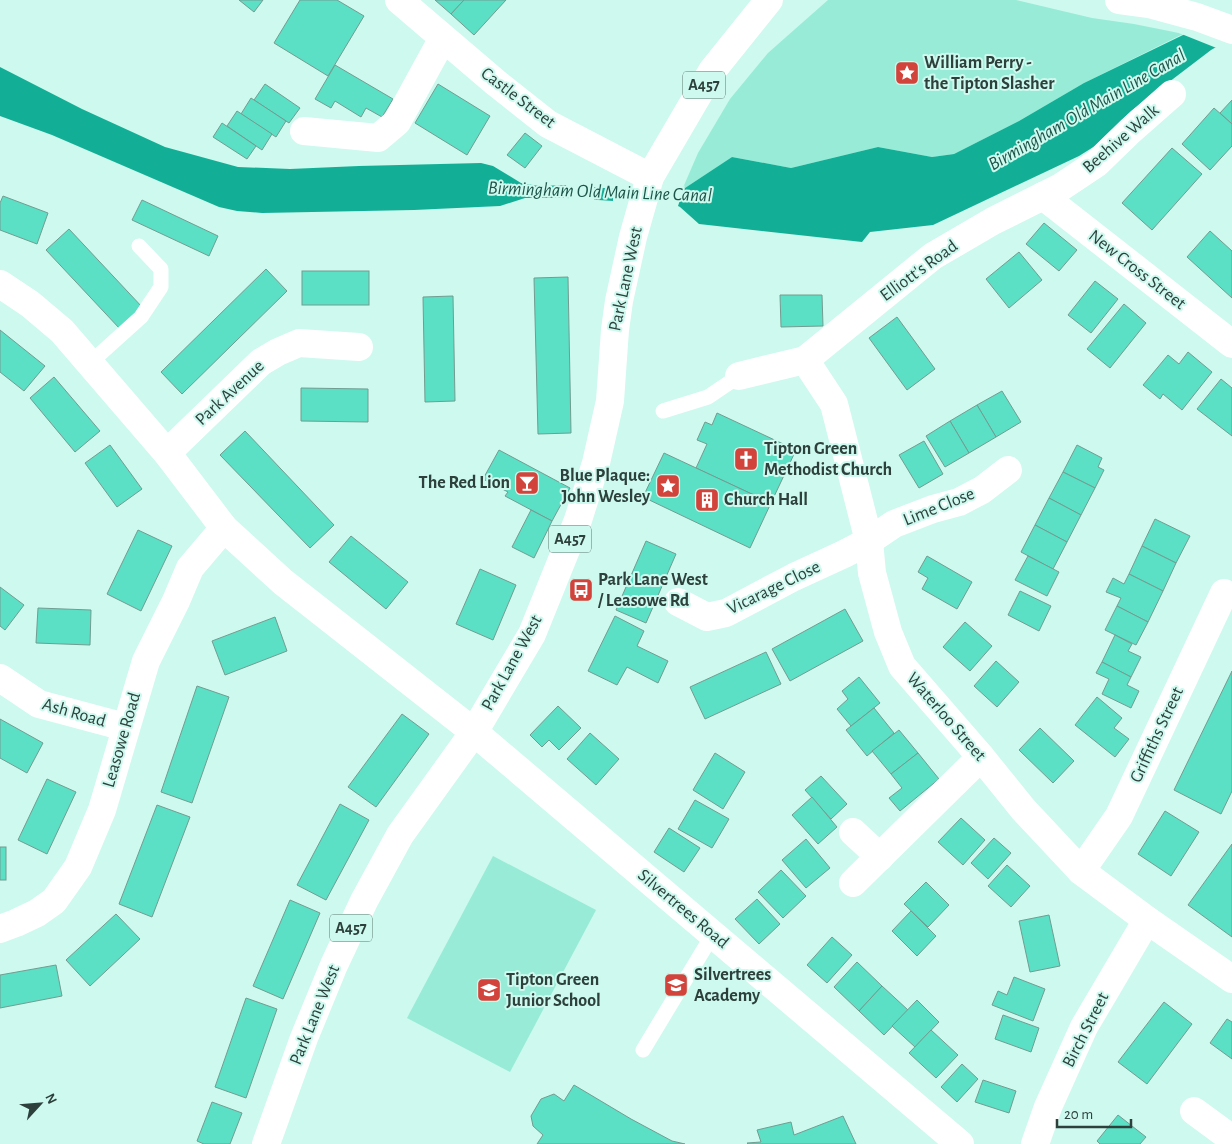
<svg xmlns="http://www.w3.org/2000/svg" width="1232" height="1144" viewBox="0 0 1232 1144" font-family="'Alegreya Sans',sans-serif">
<style>
.green{fill:#97ebd7}
.water{fill:#12af96}
.pier{fill:#cdf9ee}
.building{fill:#5bdfc5;stroke:#739c91}
.lines{fill:none;stroke-linecap:round;stroke-linejoin:round}
.service{stroke:#fff;stroke-width:15}
.minor{stroke:#fff;stroke-width:28}
.tertiary{stroke:#fff;stroke-width:28}
.secondary{stroke:#fff;stroke-width:28}
.primary{stroke:#fff;stroke-width:28}
.labels{text-anchor:middle;dominant-baseline:central;stroke-width:4;stroke-linejoin:round;paint-order:stroke}
.shield{fill:#cdf9ee;stroke:#5e7871;stroke-width:1}
.shield-label{font-size:16px;font-weight:bold;fill:#2e403c}
.poi-label{font-size:18px;font-weight:bold;fill:#2e403c;stroke:#cdf9ee;text-anchor:start}
.street-label{font-size:18px;fill:#2e403c;stroke:#cdf9ee}
.water-label{font-size:19px;font-style:italic;fill:#1e554a;stroke:#cdf9ee}
</style>
<rect width="100%" height="100%" fill="#cdf9ee"/>
<g class="green">
<polygon points="828,0 1016,0 1092,18 1134,24 1169,31 1183,34 1084,83 1019,121 954,154 932,157 878,147 791,168 732,157 682,190 698,153 730,99 768,53"/>
<polygon points="493,856 596,910 510,1072 407,1018"/>
</g>
<polygon class="water" points="1232,5 1232,38 1211,50 1131,111 1095,146 1079,156 933,225 870,232 862,242 699,224 680,207 676,205 567,198 525,198 500,206 414,210 262,213 237,211 219,207 52,135 0,116 0,67 82,109 165,147 238,167 290,169 359,166 481,163 493,166 521,183 539,186 566,185 680,194 682,190 732,157 791,168 878,147 932,157 954,154 1019,121 1084,83 1183,35"/>
<g class="pier">
<polygon points="1230,3 1232,5 1232,41 1219,49 1179,33"/>
<polygon points="587,184 594,185 594,202 569,200 566,185"/>
<polygon points="685,185 677,209 675,208 613,203 613,186 679,191"/>
</g>
<g class="building">
<polygon points="239,0 263,0 254,12"/>
<polygon points="300,0 337,0 364,16 328,76 274,43"/>
<polygon points="435,0 464,0 451,14"/>
<polygon points="464,0 506,0 474,35 451,14"/>
<polygon points="335,65 393,99 382,117 366,108 361,117 335,101 331,108 315,99"/>
<polygon points="265,84 300,108 289,123 254,100"/>
<polygon points="438,84 490,116 467,155 415,123"/>
<polygon points="251,98 286,121 276,137 241,114"/>
<polygon points="1232,100 1232,124 1220,113"/>
<polygon points="1214,108 1232,124 1232,146 1210,170 1182,144"/>
<polygon points="237,111 272,134 262,150 227,126"/>
<polygon points="222,123 256,146 247,159 213,137"/>
<polygon points="525,133 542,146 525,168 507,155"/>
<polygon points="1172,148 1202,174 1152,230 1122,203"/>
<polygon points="3,196 48,213 37,244 0,230 0,203"/>
<polygon points="142,200 218,236 209,256 132,220"/>
<polygon points="1044,223 1077,250 1059,271 1026,244"/>
<polygon points="69,229 143,308 120,329 46,250"/>
<polygon points="1210,231 1232,251 1232,298 1187,257"/>
<polygon points="1019,252 1042,280 1009,308 986,279"/>
<polygon points="266,269 287,291 182,394 161,372"/>
<rect x="302" y="271" width="67" height="34"/>
<polygon points="568,277 571,433 538,434 534,278"/>
<polygon points="1095,281 1118,299 1091,333 1068,315"/>
<polygon points="780,295 822,295 823,326 781,327"/>
<polygon points="453,296 455,401 425,402 423,297"/>
<polygon points="1124,304 1146,323 1110,368 1087,349"/>
<polygon points="897,317 935,369 907,390 869,338"/>
<polygon points="0,330 45,366 24,391 0,372"/>
<polygon points="1188,352 1212,372 1182,410 1163,394 1160,399 1143,385 1168,355 1179,364"/>
<polygon points="54,377 100,431 75,452 30,398"/>
<polygon points="1221,379 1232,388 1232,436 1197,409"/>
<polygon points="301,388 368,389 368,422 301,421"/>
<polygon points="1002,391 1021,422 996,437 977,405"/>
<polygon points="977,405 996,437 969,453 950,421"/>
<polygon points="717,413 796,450 771,503 696,468 707,444 697,440 705,422 712,425"/>
<polygon points="950,421 969,453 945,467 926,436"/>
<polygon points="245,431 334,525 310,548 220,455"/>
<polygon points="924,441 943,474 919,488 899,455"/>
<polygon points="110,445 142,489 117,507 85,463"/>
<polygon points="1077,445 1102,458 1098,467 1104,470 1095,488 1063,472"/>
<polygon points="499,450 570,488 552,521 505,496 508,492 483,479"/>
<polygon points="664,453 771,503 750,548 643,497"/>
<polygon points="1063,472 1095,488 1081,515 1049,498"/>
<polygon points="1049,498 1081,515 1067,542 1035,525"/>
<polygon points="531,510 552,521 534,558 512,547"/>
<polygon points="1155,519 1190,536 1176,563 1142,546"/>
<polygon points="1035,525 1067,542 1053,569 1021,552"/>
<polygon points="138,530 172,546 141,611 107,594"/>
<polygon points="351,536 408,582 386,609 329,562"/>
<polygon points="646,541 676,554 646,623 616,610"/>
<polygon points="1142,546 1176,563 1163,591 1129,574"/>
<polygon points="927,556 972,582 957,609 922,589 928,578 918,572"/>
<polygon points="1028,556 1059,572 1047,596 1015,580"/>
<polygon points="480,569 516,585 493,640 456,624"/>
<polygon points="1129,574 1163,591 1148,622 1117,606 1121,598 1106,592 1113,578 1124,584"/>
<polygon points="0,587 24,605 5,630 0,626"/>
<polygon points="1020,591 1051,606 1039,631 1008,615"/>
<polygon points="1117,606 1148,622 1136,645 1105,630"/>
<polygon points="38,608 91,610 90,645 36,643"/>
<polygon points="845,609 863,641 790,681 772,649"/>
<polygon points="615,616 644,631 637,646 668,661 658,683 627,667 617,685 588,671"/>
<polygon points="275,617 287,651 225,675 212,641"/>
<polygon points="965,622 992,646 970,671 943,647"/>
<polygon points="1115,635 1132,644 1128,651 1141,657 1131,677 1102,662"/>
<polygon points="766,652 781,684 705,719 690,687"/>
<polygon points="996,661 1019,682 997,707 974,686"/>
<polygon points="1102,662 1131,677 1127,685 1139,691 1131,708 1102,694 1109,679 1096,673"/>
<polygon points="1232,671 1232,791 1221,814 1174,790"/>
<polygon points="859,677 880,703 851,726 837,709 848,699 842,691"/>
<polygon points="197,686 229,697 192,803 161,792"/>
<polygon points="1097,697 1122,718 1114,728 1129,739 1115,757 1075,725"/>
<polygon points="558,706 581,728 559,750 549,740 542,747 530,735"/>
<polygon points="874,708 894,733 867,756 846,730"/>
<polygon points="402,714 429,734 376,807 348,787"/>
<polygon points="0,719 43,743 27,773 0,758"/>
<polygon points="1040,728 1074,761 1053,783 1019,750"/>
<polygon points="899,730 918,753 891,774 872,751"/>
<polygon points="590,733 619,759 596,785 567,759"/>
<polygon points="715,753 745,772 723,809 693,790"/>
<polygon points="918,753 939,779 900,811 889,798 902,788 891,774"/>
<polygon points="821,776 847,804 831,819 805,790"/>
<polygon points="47,779 76,792 47,854 18,840"/>
<polygon points="812,797 837,827 818,844 792,815"/>
<polygon points="695,800 729,819 712,848 678,829"/>
<polygon points="340,804 369,820 326,900 297,885"/>
<polygon points="157,805 190,817 152,917 119,904"/>
<polygon points="1165,811 1199,832 1171,876 1138,854"/>
<polygon points="961,818 985,840 963,865 938,842"/>
<polygon points="669,828 700,848 684,872 654,852"/>
<polygon points="994,838 1011,853 988,879 971,863"/>
<polygon points="806,839 830,868 806,888 782,860"/>
<polygon points="1232,844 1232,937 1188,905"/>
<rect x="0" y="847" width="6" height="33"/>
<polygon points="1007,865 1030,886 1011,907 988,886"/>
<polygon points="781,870 806,896 783,918 758,892"/>
<polygon points="926,882 949,905 928,927 904,904"/>
<polygon points="757,899 780,924 759,944 735,919"/>
<polygon points="290,900 320,913 283,999 253,986"/>
<polygon points="911,911 936,936 917,956 892,931"/>
<polygon points="116,914 140,939 90,986 66,960"/>
<polygon points="1049,915 1060,966 1030,972 1019,921"/>
<polygon points="832,937 852,955 827,983 807,965"/>
<polygon points="857,962 882,986 859,1011 834,987"/>
<polygon points="56,965 62,996 0,1008 0,975"/>
<polygon points="1014,977 1045,989 1033,1021 992,1005 998,991 1007,995"/>
<polygon points="882,986 908,1010 884,1035 859,1011"/>
<polygon points="246,998 277,1009 246,1098 215,1087"/>
<polygon points="917,1000 939,1022 915,1047 892,1026"/>
<polygon points="1164,1002 1192,1024 1147,1084 1118,1062"/>
<polygon points="1003,1015 1039,1028 1031,1052 995,1039"/>
<polygon points="1227,1019 1232,1022 1232,1059 1210,1043"/>
<polygon points="931,1030 958,1055 936,1078 909,1053"/>
<polygon points="962,1064 978,1079 957,1102 941,1087"/>
<polygon points="983,1080 1016,1091 1009,1113 975,1102"/>
<polygon points="574,1085 631,1119 672,1141 685,1144 537,1144 543,1135 533,1126 531,1116 541,1099 554,1094 564,1101"/>
<polygon points="212,1102 242,1113 230,1144 204,1144 197,1141"/>
<polygon points="1118,1115 1146,1137 1140,1144 1100,1144 1097,1141"/>
<polygon points="843,1116 856,1144 748,1144 747,1143 761,1142 757,1130 791,1122 794,1135"/>
</g>
<g class="lines">
<g class="service">
<polyline points="90,363 141,317 161,287 161,269 139,246"/>
<polyline points="663,411 708,397 739,376"/>
<polyline points="643,1050 713,934"/>
</g>
<g class="minor">
<polyline points="304,131 378,138 397,122 443,38"/>
<polyline points="1043,196 1232,344"/>
<polyline points="0,284 30,304 62,331 167,453 224,528 283,582 474,732 960,1144"/>
<polyline points="805,360 834,404 869,541 872,573 888,632 902,666 981,757 1023,809 1081,871 1147,920 1232,979"/>
<polyline points="739,376 805,360 933,256 993,221 1061,187 1097,163 1130,131 1172,94"/>
<polyline points="167,453 261,362 278,352 299,343 359,347"/>
<polyline points="678,602 707,617 726,613 794,577 844,554 869,541 894,524 933,509 959,502 982,490 1008,470"/>
<polyline points="0,678 39,704 125,727"/>
<polyline points="853,832 880,857"/>
<polyline points="1081,871 1119,816 1224,593"/>
<polyline points="853,883 981,757"/>
<polyline points="0,929 16,923 37,913 54,901 78,867 102,810 146,661 176,601 190,568 224,528"/>
<polyline points="1194,1111 1232,1139"/>
<polyline points="1035,1144 1048,1107 1084,1027 1147,920"/>
</g>
<polyline class="tertiary" points="399,0 495,82 548,124 650,177"/>
<polyline class="secondary" points="1119,0 1149,4 1197,17 1232,30"/>
<polyline class="primary" points="266,1144 304,1038 334,965 364,901 400,835 474,732 532,634 578,520 596,463 610,401 615,330 619,301 633,237 650,177 712,71 769,0"/>
</g>
<defs>
<symbol id="sight-square" viewBox="-11 -11 22 22"><rect x="-9" y="-9" width="18" height="18" rx="4" fill="#d2443b" stroke="#cdf9ee"/><path d="M0-6L1.8-2.2L6-1.7L2.9 1.2L3.7 5.4L0 3.3L-3.7 5.4L-2.9 1.2L-6-1.7L-1.8-2.2Z" fill="#fff"/></symbol>
<symbol id="church-square" viewBox="-11 -11 22 22"><rect x="-9" y="-9" width="18" height="18" rx="4" fill="#d2443b" stroke="#cdf9ee"/><path d="M-1.2-6h2.4v3.5h3.3v2.4h-3.3V6h-2.4V-.1h-3.3v-2.4h3.3Z" fill="#fff"/></symbol>
<symbol id="bar-square" viewBox="-11 -11 22 22"><rect x="-9" y="-9" width="18" height="18" rx="4" fill="#d2443b" stroke="#cdf9ee"/><path d="M-6-5H6L.8 .8V4.5H3.5V6h-7V4.5H-.8V.8Z" fill="#fff"/></symbol>
<symbol id="building-square" viewBox="-11 -11 22 22"><rect x="-9" y="-9" width="18" height="18" rx="4" fill="#d2443b" stroke="#cdf9ee"/><path d="M-4-6H4V6H1V3H-1V6H-4ZM-2.5-4.3h1.7v1.8h-1.7ZM.8-4.3h1.7v1.8H.8ZM-2.5-1h1.7V.8h-1.7ZM.8-1h1.7V.8H.8Z" fill="#fff"/></symbol>
<symbol id="bus-square" viewBox="-11 -11 22 22"><rect x="-9" y="-9" width="18" height="18" rx="4" fill="#d2443b" stroke="#cdf9ee"/><path d="M-5-6H5V4H4V6H2V4H-2V6H-4V4H-5ZM-3.5-4V0h7V-4ZM-3.5 1.2v1.5H-2V1.2ZM2 1.2v1.5H3.5V1.2Z" fill="#fff"/></symbol>
<symbol id="school-square" viewBox="-11 -11 22 22"><rect x="-9" y="-9" width="18" height="18" rx="4" fill="#d2443b" stroke="#cdf9ee"/><path d="M0-5L7-2L0 1L-7-2ZM-4 1L0 2.5L4 1V4Q0 6-4 4Z" fill="#fff"/></symbol>
</defs>
<g fill-rule="evenodd">
<use href="#sight-square" x="893" y="59" width="28" height="28"/>
<use href="#church-square" x="732" y="445" width="28" height="28"/>
<use href="#bar-square" x="513" y="469" width="28" height="28"/>
<use href="#sight-square" x="654" y="472" width="28" height="28"/>
<use href="#building-square" x="693" y="486" width="28" height="28"/>
<use href="#bus-square" x="567" y="576" width="28" height="28"/>
<use href="#school-square" x="662" y="971" width="28" height="28"/>
<use href="#school-square" x="475" y="976" width="28" height="28"/>
</g>
<g class="labels">
<g class="shield">
<rect x="683" y="71.5" width="42" height="27" rx="4"/>
<rect x="549" y="525.5" width="42" height="27" rx="4"/>
<rect x="330" y="914.5" width="42" height="27" rx="4"/>
</g>
<g class="shield-label">
<text x="704" y="85">A457</text>
<text x="570" y="539">A457</text>
<text x="351" y="928">A457</text>
</g>
<g class="poi-label">
<text x="924" y="63">William Perry -<tspan x="924" dy="21">the Tipton Slasher</tspan></text>
<text x="764" y="449">Tipton Green<tspan x="764" dy="21">Methodist Church</tspan></text>
<text x="650" y="476" text-anchor="end">Blue Plaque:<tspan x="650" dy="21">John Wesley</tspan></text>
<text x="510" y="483" text-anchor="end">The Red Lion</text>
<text x="724" y="500">Church Hall</text>
<text x="598" y="580">Park Lane West<tspan x="598" dy="21">/ Leasowe Rd</tspan></text>
<text x="694" y="975">Silvertrees<tspan x="694" dy="21">Academy</tspan></text>
<text x="506" y="980">Tipton Green<tspan x="506" dy="21">Junior School</tspan></text>
</g>
<g class="street-label">
<text transform="translate(518 98) rotate(37)">Castle Street</text>
<text transform="translate(1121 139) rotate(-41)">Beehive Walk</text>
<text transform="translate(1137 270) rotate(38)">New Cross Street</text>
<text transform="translate(919 271) rotate(-36)">Elliott's Road</text>
<text transform="translate(626 279) rotate(-78)">Park Lane West</text>
<text transform="translate(230 393) rotate(-43)">Park Avenue</text>
<text transform="translate(939 507) rotate(-22)">Lime Close</text>
<text transform="translate(774 588) rotate(-26)">Vicarage Close</text>
<text transform="translate(512 663) rotate(-61)">Park Lane West</text>
<text transform="translate(74 713) rotate(16)">Ash Road</text>
<text transform="translate(946 717) rotate(49)">Waterloo Street</text>
<text transform="translate(1157 735) rotate(-65)">Griffiths Street</text>
<text transform="translate(122 740) rotate(-74)">Leasowe Road</text>
<text transform="translate(683 909) rotate(40)">Silvertrees Road</text>
<text transform="translate(315 1015) rotate(-68)">Park Lane West</text>
<text transform="translate(1086 1030) rotate(-63)">Birch Street</text>
</g>
<g class="water-label">
<text transform="translate(1087 110) rotate(-30)">Birmingham Old Main Line Canal</text>
<text transform="translate(600 192) rotate(2)">Birmingham Old Main Line Canal</text>
</g>
</g>
<g transform="translate(40 1104) rotate(64)" stroke="#cdf9ee" stroke-width="4" paint-order="stroke">
<path d="M0-4L9 19L0 12L-9 19Z" fill="#2e403c"/>
<text y="-8" font-size="14" font-weight="bold" text-anchor="middle" fill="#2e403c">N</text>
</g>
<path d="M1057 1119v8h74v-8" fill="none" stroke="#2e403c" stroke-width="2.5"/>
<text x="1064" y="1119" font-size="15" fill="#2e403c" stroke="#cdf9ee" stroke-width="4" paint-order="stroke">20 m</text>
</svg>
